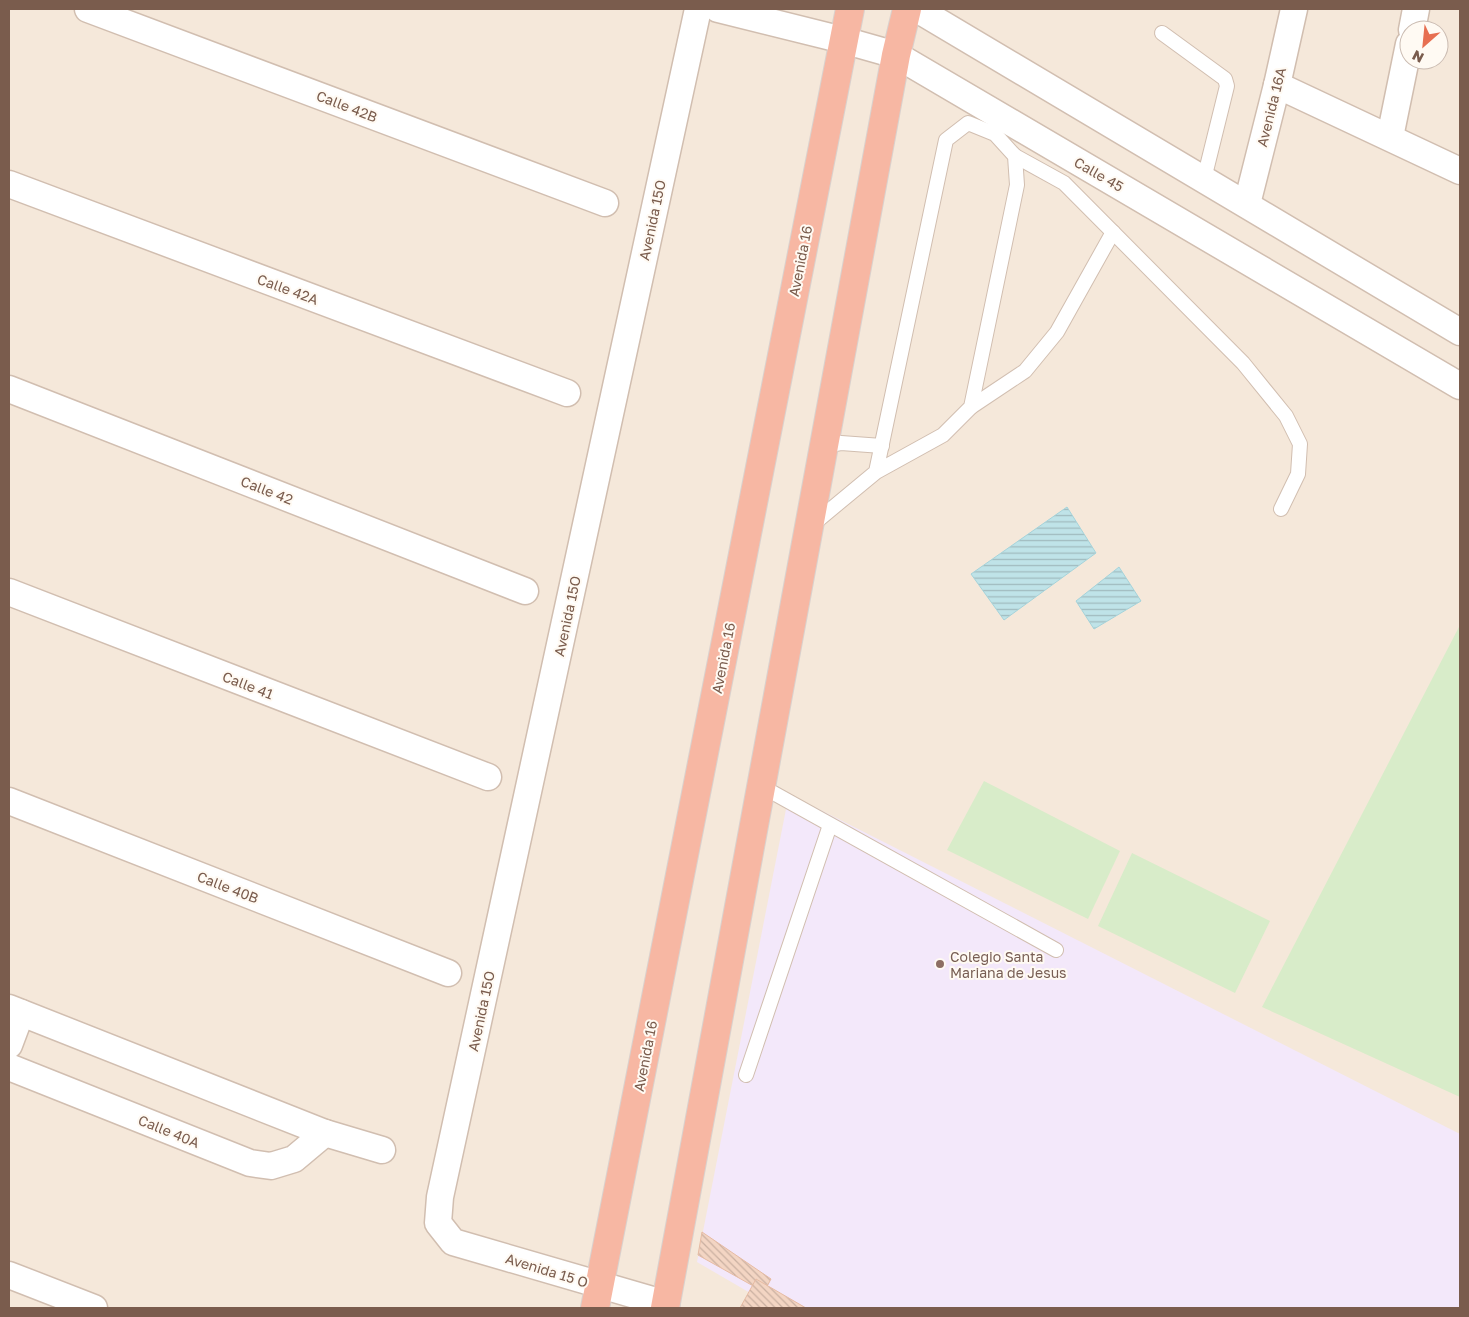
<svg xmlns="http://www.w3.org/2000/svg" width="1469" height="1317" viewBox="0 0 1469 1317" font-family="'Golos Text',sans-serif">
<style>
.residential{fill:#f5e8da;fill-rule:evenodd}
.education{fill:#f3e8fa}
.green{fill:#d8ecc9}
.water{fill:url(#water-rules);stroke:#a5d3da}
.building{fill:url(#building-back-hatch);stroke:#e6bba3}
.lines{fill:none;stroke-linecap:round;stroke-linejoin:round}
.lane-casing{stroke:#d1beb0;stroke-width:16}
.street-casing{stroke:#d1beb0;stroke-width:29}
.highway-casing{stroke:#dad1cd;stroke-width:30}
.lane{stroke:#fff;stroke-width:14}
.street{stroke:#fff;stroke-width:26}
.highway{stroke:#f7b7a3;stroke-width:28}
.education-dot{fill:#8d6e63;stroke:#fffaf3;stroke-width:2}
.labels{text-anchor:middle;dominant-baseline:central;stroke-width:4;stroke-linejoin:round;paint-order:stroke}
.street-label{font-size:14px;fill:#7a5c4d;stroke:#fffaf3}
.education-label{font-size:14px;fill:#785e54;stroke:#fffaf3;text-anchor:start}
</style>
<defs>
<pattern id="water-rules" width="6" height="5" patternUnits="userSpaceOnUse" patternTransform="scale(1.25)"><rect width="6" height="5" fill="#bfe3e8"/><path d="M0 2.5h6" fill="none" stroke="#a0bbbe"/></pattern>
<pattern id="building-back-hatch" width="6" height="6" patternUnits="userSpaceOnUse" patternTransform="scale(1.25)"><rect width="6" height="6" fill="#f3d5c3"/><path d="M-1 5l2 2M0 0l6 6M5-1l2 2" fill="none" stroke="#cab0a1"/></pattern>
</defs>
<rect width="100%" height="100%" fill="#fdf6ec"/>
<path class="residential" d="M9,9h1451v1299h-1451zM1409,30h30v30h-30z"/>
<polygon class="education" points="789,794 1460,1134 1460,1308 776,1308 697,1262"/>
<g class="green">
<polygon points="1460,625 1460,1097 1262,1007"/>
<polygon points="984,781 1120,851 1088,919 947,850"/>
<polygon points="1132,853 1270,921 1235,993 1098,926"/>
</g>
<g class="water">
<polygon points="1067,507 1096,553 1004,620 971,574"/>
<polygon points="1119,567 1141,601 1094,629 1076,601"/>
</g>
<g class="building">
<polygon points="702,1232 771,1279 764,1292 698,1255"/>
<polygon points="756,1279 806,1308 740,1308"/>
</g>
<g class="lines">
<defs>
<g id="lane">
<polyline points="1162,33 1225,79 1227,86 1204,179"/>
<polyline points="1015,156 1064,183 1243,363 1286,416 1300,444 1298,474 1281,509"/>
<polyline points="971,407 1025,371 1057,332 1113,232"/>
<polyline points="824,446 841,443 882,446"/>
<polyline points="812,525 876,472 943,435 971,407 1017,185 1015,156 995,134 968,123 946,140 876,472"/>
<polyline points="761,786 1056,950"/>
<polyline points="746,1075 830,825"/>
</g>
<g id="street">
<polyline points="88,9 605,203"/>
<polyline points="718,9 843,40 896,55 1460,386"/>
<polyline points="917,9 1460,332"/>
<polyline points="1412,30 1416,9"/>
<polyline points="1277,85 1460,171"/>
<polyline points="1390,137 1409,44"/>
<polyline points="9,184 567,393"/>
<polyline points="1247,204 1277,85 1294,9"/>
<polyline points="9,389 525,591"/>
<polyline points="9,592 488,777"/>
<polyline points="9,801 448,973"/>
<polyline points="9,1008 325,1133 382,1150"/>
<polyline points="9,1045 21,1013"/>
<polyline points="9,1067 250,1163 271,1166 294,1159 325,1133"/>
<polyline points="9,1275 94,1308"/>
<polyline points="666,1304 453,1242 438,1223 440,1197 698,9"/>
</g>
<g id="highway">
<polyline points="595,1308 850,9"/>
<polyline points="665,1308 896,55 907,9"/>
</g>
</defs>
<use href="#lane" class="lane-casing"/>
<use href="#street" class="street-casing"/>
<use href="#highway" class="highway-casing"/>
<use href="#lane" class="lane"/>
<use href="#street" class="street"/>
<use href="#highway" class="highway"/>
</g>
<circle class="education-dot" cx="940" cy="964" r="5"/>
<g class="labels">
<g class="street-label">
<text transform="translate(347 106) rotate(21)">Calle 42B</text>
<text transform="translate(1271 107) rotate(-76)">Avenida 16A</text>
<text transform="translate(1099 174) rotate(30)">Calle 45</text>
<text transform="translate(652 220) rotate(-78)">Avenida 15O</text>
<text transform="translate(800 261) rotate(-79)">Avenida 16</text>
<text transform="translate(288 289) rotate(20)">Calle 42A</text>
<text transform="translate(267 490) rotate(21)">Calle 42</text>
<text transform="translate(567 616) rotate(-78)">Avenida 15O</text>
<text transform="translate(723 658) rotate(-79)">Avenida 16</text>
<text transform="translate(248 685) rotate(21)">Calle 41</text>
<text transform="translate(228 887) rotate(21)">Calle 40B</text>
<text transform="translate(481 1011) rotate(-78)">Avenida 15O</text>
<text transform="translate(645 1056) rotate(-79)">Avenida 16</text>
<text transform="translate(169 1131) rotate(22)">Calle 40A</text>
<text transform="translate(547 1270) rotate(17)">Avenida 15 O</text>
</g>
<g class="education-label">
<text x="950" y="956">Colegio Santa<tspan x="950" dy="16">Mariana de Jesus</tspan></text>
</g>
</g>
<rect width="1469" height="1317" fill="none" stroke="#7a5c4d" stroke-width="20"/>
<g transform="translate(1424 45) rotate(207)"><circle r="24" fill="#fffaf3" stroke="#cabbb1"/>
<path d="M0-4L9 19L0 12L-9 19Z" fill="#e76f51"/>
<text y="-8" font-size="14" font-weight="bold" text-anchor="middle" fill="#7a5c4d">N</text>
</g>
</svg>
